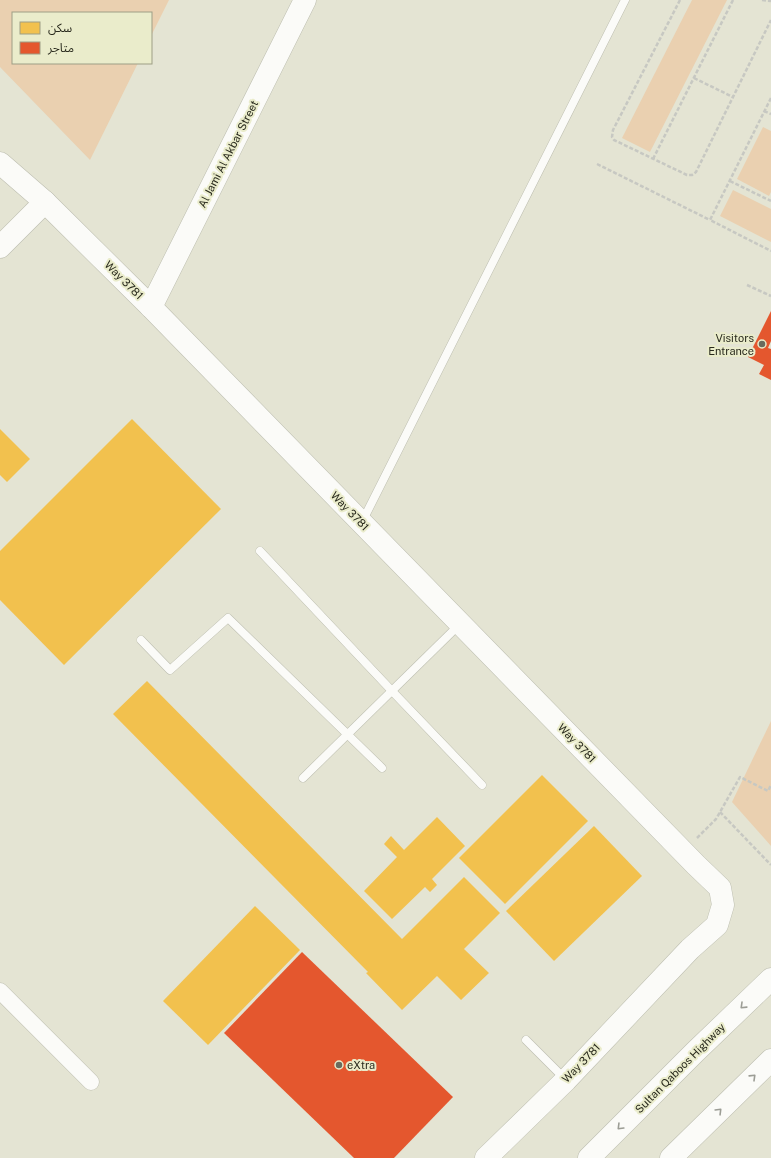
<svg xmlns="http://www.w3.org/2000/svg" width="771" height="1158" viewBox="0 0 771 1158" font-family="'Public Sans','Noto Sans Arabic',sans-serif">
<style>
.green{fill:#ead0b0}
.homes{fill:#f2c14e}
.shops{fill:#e4572e}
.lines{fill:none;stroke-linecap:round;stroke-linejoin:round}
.lane-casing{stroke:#bdbeb0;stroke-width:9}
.street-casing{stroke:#bdbeb0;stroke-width:17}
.secondary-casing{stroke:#bdbeb0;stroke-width:23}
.highway-casing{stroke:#bdbeb0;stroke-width:23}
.path{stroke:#c7c8c2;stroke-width:2.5;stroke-dasharray:4 2;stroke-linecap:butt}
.lane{stroke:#fbfbf8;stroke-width:8}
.street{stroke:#fbfbf8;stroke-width:16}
.secondary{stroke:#fbfbf8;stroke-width:22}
.highway{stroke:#fbfbf8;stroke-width:22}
.oneway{stroke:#9c9d95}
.poi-dot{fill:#6a6b5d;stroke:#eaeccb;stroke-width:1.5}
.labels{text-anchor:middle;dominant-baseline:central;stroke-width:4;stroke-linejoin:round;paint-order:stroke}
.street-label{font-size:11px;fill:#292a1d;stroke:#eaeccb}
.poi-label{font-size:11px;fill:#292a1d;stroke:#eaeccb;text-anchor:end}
</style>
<rect width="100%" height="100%" fill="#e4e4d3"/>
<g class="green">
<polygon points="0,0 169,0 151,36 151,13 13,13 13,63 138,63 90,160 0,67"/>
<polygon points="692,0 727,0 650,152 622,138"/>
<polygon points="763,127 771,131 771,192 769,196 737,179"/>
<polygon points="733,190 771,209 771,242 720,216"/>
<polygon points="771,721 771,846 732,802"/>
</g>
<g class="homes">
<polygon points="132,419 221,509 64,665 0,600 0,551"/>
<polygon points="0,429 30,459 7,482 0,475"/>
<polygon points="147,681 402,939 464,877 500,913 464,949 489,973 461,1000 437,976 402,1010 366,973 368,972 113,714"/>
<polygon points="542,775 588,821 505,904 459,858"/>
<polygon points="437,817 465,846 432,879 437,885 430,892 425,887 392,919 364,891 397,857 384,844 391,836 404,850"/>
<polygon points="594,826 642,876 554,961 506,911"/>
<polygon points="255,906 300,950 208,1045 163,1001"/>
</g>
<g class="shops">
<polygon points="771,311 771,341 768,348 771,349 771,380 759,374 764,365 748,357"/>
<polygon points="302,952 453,1097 394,1158 354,1158 224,1033"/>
</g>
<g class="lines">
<defs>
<g id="lane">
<polyline points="362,522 625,0"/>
<polyline points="260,551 392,691 482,785"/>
<polyline points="141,640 170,670 228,618 382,768"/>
<polyline points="303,778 460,624"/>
<polyline points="526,1040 565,1079"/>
</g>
<polyline id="street" points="0,991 91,1082"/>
<g id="secondary">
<polyline points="0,163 45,202 151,307 696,865 720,888 723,905 717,925 690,949 566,1080 486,1158"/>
<polyline points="0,247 45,202"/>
<polyline points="151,307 305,0"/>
</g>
<g id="highway">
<polyline points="589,1158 695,1052 771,979"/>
<polyline points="671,1158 771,1060"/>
</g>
</defs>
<use href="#lane" class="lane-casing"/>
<use href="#street" class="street-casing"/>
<use href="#secondary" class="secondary-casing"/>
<use href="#highway" class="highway-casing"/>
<g class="path">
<polyline points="680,0 613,130 612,137 614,140 687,175 692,175 696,172 771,20"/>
<polyline points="762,0 771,1"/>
<polyline points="694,78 733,97"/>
<polyline points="771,98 710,220 771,251"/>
<polyline points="764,111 771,114"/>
<polyline points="653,159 733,0"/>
<polyline points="597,164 710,220"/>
<polyline points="730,181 771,201"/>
<polyline points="747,285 771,296"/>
<polyline points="720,812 771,865"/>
<polyline points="697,838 716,819 740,777 768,791 771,785"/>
</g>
<use href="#lane" class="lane"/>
<use href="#street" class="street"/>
<use href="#secondary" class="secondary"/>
<use href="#highway" class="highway"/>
</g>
<defs><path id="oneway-chevron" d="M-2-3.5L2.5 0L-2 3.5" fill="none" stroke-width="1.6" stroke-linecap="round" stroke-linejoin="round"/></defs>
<g class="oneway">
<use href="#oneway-chevron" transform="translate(743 1006) rotate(136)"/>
<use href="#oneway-chevron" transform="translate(753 1077) rotate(-44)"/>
<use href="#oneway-chevron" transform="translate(719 1111) rotate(-45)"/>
<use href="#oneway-chevron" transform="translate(620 1127) rotate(135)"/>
</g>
<g class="poi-dot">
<circle cx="762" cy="344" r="4"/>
<circle cx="339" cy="1065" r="4"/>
</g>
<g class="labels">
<g class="street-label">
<text transform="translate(228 154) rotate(-63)">Al Jami Al Akbar Street</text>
<text transform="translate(124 280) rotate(45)">Way 3781</text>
<text transform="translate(350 511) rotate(46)">Way 3781</text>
<text transform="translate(577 743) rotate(46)">Way 3781</text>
<text transform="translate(581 1063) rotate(-46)">Way 3781</text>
<text transform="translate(680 1068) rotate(-45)">Sultan Qaboos Highway</text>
</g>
<g class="poi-label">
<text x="754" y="338">Visitors<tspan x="754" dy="13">Entrance</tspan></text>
<text x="347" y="1065" text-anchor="start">eXtra</text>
</g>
</g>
<rect x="12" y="12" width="140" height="52" fill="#eaeccb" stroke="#9d9e85"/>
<rect x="20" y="22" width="20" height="12" fill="#f2c14e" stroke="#9d9e85"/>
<text x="48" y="32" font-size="12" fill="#292a1d">سكن</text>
<rect x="20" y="42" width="20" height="12" fill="#e4572e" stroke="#9d9e85"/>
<text x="48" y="52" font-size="12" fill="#292a1d">متاجر</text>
</svg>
